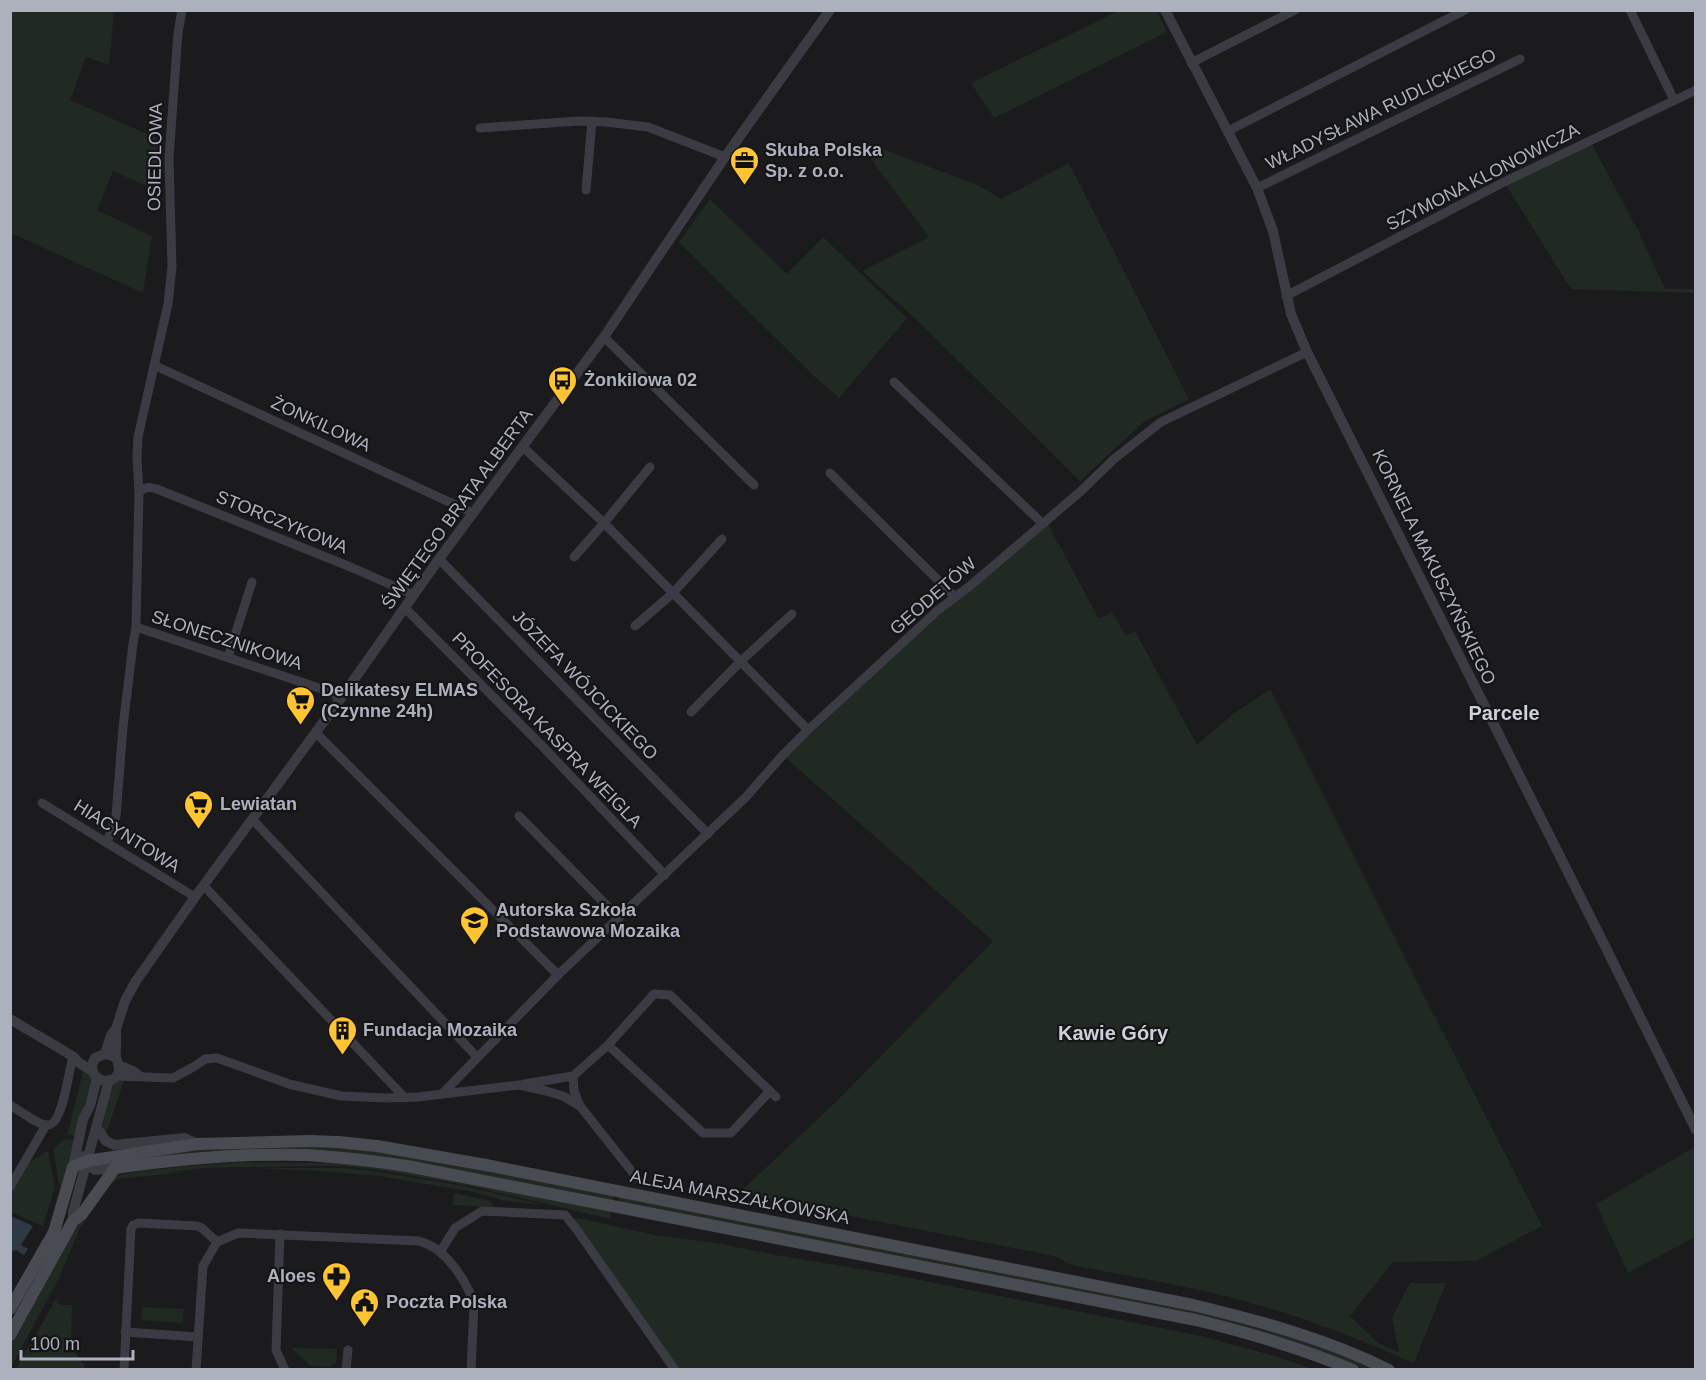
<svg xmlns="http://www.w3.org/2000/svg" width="1706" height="1380" viewBox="0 0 1706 1380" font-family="Arial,sans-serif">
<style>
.green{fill:#202922}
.water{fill:#2f3943}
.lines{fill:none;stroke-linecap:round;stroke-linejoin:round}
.minor{stroke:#3b3c43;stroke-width:9}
.tertiary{stroke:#3b3c43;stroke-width:10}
.secondary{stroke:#494b53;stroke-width:12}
.labels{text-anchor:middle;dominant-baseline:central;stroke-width:4.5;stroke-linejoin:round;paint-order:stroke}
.street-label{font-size:18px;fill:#acb1bd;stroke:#151518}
.poi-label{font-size:18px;font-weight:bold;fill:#acb1bd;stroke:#151518;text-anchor:start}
.neighbourhood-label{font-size:20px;font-weight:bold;fill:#ced0d9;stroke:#151518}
</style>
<rect width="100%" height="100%" fill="#1b1a1d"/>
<g class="green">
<polygon points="11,10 114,11 109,65 86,57 70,100 163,141 154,189 113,171 97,210 152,236 143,293 11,233"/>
<polygon points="1118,11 1157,11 1167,32 994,118 971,83"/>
<polygon points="1590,141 1638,230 1665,289 1695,289 1695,293 1571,289 1504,182"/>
<polygon points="883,149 980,186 1001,199 1069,163 1189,399 1145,421 1080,481 918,321 862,271 929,237 871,159"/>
<polygon points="710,199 787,274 823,237 907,318 839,398 816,378 679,242"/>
<path d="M1048,524l51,95 13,-7 14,24 9,-5 62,114 35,-30 38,-26 164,326 108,211 -66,35 -83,1 -43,54 28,27 21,9 -7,-35 18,-34h36l-32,80c-48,-21 -96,-40 -146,-55 -64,-20 -131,-30 -197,-43l-17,-9 -316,-62 103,-97 152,-156 -207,-183 127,-121z"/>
<polygon points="85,1068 92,1079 76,1136 67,1135 82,1076"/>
<path d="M125,1078l-18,53 -3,3c-3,-9 1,-35 5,-45 3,-7 10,-9 16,-11z"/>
<polygon points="70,1139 74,1140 63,1187 59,1184 53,1149 63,1140"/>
<polygon points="275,1146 367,1149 615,1194 614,1201 355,1155 102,1166 156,1155 198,1150"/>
<polygon points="1695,1147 1695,1237 1628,1273 1596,1204"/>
<polygon points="48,1151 55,1187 43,1226 11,1212 11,1193 28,1163"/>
<path d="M241,1162l90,1 55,4 225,43 -1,9 -140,-33 -97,-17 -32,-3 -94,1 -41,1 -42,5 83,-5h95l31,3 91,15 80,19 -38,-4 -33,-9 -94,-16 -59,-5 -67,-3 -56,3 -79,8 -4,2 -8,8c3,-3 5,-9 8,-11 10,-9 108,-14 127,-16z"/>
<polygon points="454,1193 491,1201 493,1207 453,1205"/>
<polygon points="619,1195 1175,1305 1288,1334 1381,1369 1364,1369 1309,1348 618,1202"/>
<polygon points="98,1197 100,1198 80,1228 59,1278 11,1367 11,1343 71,1236"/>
<polygon points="578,1218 655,1235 716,1243 776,1255 885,1273 1201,1336 1278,1357 1313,1369 679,1369 573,1219"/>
<polygon points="56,1299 60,1305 72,1305 71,1345 84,1365 84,1369 16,1369"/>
<polygon points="142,1307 184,1309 183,1323 141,1320"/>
<polygon points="292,1348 337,1349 336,1364 332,1364 331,1367 310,1366"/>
</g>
<polygon class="water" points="11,1216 33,1226 21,1245 28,1249 24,1255 16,1250 12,1251 11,1248"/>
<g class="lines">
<g class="minor">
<polyline points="1630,10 1674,100"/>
<polyline points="1191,63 1295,10"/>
<polyline points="480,128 579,121 606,122 648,127 725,157"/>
<polyline points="1228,131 1465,10"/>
<polyline points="1257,188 1520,59"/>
<polyline points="586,190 592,121"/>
<polyline points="1286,296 1504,182 1696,90"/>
<polyline points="604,337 754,485"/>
<polyline points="156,366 473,513"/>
<polyline points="894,382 1042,523"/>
<polyline points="523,447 604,523 808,730"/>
<polyline points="830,473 955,597"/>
<path d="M139,493c5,-7 11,-6 18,-4l196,79 61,27"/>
<polyline points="574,557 604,523 650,467"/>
<polyline points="439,559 708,834"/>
<polyline points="405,608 546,750 665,875"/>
<polyline points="635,626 673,593 722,539"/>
<polyline points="136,627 328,691 341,698"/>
<polyline points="228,657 252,582"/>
<polyline points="691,712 740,662 792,614"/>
<polyline points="316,733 558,975"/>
<polyline points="42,803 195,897"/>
<polyline points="519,816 619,918"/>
<polyline points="253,820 477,1057"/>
<polyline points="107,843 116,816 123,727 133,644 136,627 139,493 137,457 138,437 168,304 172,267 169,158 178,33 182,10"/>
<polyline points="204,886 405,1098"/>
<polyline points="608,1045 703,1133 731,1133 770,1091"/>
<polyline points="119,1065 134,1071 140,1076"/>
<polyline points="116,1076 173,1078 195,1066 205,1059 217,1058 289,1084 341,1096 386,1098 418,1097 519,1085 546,1091 563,1096 580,1106 637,1178"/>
<polyline points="573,1076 574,1091 580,1106"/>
<polyline points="524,1084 573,1076 608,1045 654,994 670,995 776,1097"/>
<polyline points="442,1094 558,975 746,797 781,757 808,730 937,611 971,585 1081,491 1114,459 1161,422 1307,352"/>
<path d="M10,1105c9,5 29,21 38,20 15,0 21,-56 25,-69"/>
<polyline points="10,1187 46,1125"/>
<polyline points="280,1234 276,1350 285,1370"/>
<polyline points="440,1252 455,1228 482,1211 565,1215 577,1230 675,1370"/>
<polyline points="125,1332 198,1337"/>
<path d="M124,1370l7,-141 2,-4 6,-2 58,3 5,2 15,14 21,-9 181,8c6,2 12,4 17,8 16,11 34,38 38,56l-3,65"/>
<polyline points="196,1370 203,1266 217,1242"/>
<polyline points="346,1370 348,1350"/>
</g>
<g class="tertiary">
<polyline points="1165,10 1257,188 1273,231 1291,314 1307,352 1604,944 1696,1130"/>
<polyline points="10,1019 74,1057 78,1062 92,1071"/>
<polyline points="105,1054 111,1035 116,1029 125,1001 136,981 195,897 341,698 439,559 604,337 725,157 830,10"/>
<path d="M116,1059l-3,-3 -8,-2 -10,4c-12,21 18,32 24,13 1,-5 -2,-9 -3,-14 -1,-8 1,-16 0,-24"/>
<polyline points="96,1127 106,1141 114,1145 185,1138 197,1144"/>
<polyline points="84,1156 89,1165 95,1170 115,1168"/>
<polyline points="73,1167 83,1119 90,1106 97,1078"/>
<polyline points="73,1221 73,1212 109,1080"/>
</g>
<g class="secondary">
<path d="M10,1309l44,-77 19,-65 14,-6 110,-17 112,-3 29,1 39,4 109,19 707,140c67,16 134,34 196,65"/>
<path d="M10,1335l63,-114 9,-7 33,-46c63,-9 127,-15 191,-13 34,2 67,6 101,11l789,154c53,13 106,28 157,50"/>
</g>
</g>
<defs>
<symbol id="office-pin" viewBox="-11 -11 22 30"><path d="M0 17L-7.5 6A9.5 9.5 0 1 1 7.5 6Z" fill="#ffc431" stroke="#151518"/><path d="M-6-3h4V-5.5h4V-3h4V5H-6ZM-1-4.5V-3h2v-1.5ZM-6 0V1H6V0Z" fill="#111"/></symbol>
<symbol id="bus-pin" viewBox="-11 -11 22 30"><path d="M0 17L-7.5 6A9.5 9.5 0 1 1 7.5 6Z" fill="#ffc431" stroke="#151518"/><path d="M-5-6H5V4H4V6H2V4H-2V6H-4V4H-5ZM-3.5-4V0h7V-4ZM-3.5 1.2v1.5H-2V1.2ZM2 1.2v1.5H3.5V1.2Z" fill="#111"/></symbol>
<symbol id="supermarket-pin" viewBox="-11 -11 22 30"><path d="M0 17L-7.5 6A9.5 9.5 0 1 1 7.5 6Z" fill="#ffc431" stroke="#151518"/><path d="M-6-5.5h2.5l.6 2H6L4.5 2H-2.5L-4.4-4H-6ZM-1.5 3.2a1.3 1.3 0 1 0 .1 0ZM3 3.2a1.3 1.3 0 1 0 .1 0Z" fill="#111"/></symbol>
<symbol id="school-pin" viewBox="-11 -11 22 30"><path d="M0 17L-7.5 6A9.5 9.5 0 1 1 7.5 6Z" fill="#ffc431" stroke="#151518"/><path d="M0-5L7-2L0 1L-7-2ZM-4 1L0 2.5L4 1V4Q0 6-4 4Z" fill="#111"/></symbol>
<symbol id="building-pin" viewBox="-11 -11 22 30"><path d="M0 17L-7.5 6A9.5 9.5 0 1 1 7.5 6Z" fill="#ffc431" stroke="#151518"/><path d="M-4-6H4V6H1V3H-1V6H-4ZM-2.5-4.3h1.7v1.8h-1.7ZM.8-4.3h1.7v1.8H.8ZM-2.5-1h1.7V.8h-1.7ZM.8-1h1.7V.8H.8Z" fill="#111"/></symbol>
<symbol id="pharmacy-pin" viewBox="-11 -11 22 30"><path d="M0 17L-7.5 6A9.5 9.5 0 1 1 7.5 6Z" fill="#ffc431" stroke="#151518"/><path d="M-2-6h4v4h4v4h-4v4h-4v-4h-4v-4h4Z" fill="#111"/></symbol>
<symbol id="civic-pin" viewBox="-11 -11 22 30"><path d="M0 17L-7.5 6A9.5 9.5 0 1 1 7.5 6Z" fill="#ffc431" stroke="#151518"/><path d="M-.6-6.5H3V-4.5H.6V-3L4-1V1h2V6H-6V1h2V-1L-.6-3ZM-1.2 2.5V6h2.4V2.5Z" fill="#111"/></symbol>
</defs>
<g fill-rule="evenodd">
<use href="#office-pin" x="728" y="144" width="33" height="45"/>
<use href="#bus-pin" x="546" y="364" width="33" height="45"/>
<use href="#supermarket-pin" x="284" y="684" width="33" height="45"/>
<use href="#supermarket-pin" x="182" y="788" width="33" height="45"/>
<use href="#school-pin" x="458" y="904" width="33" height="45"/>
<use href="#building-pin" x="326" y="1014" width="33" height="45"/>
<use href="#pharmacy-pin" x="320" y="1260" width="33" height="45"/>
<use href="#civic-pin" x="348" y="1286" width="33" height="45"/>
</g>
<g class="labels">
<g class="street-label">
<text transform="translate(1381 109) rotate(-26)">WŁADYSŁAWA RUDLICKIEGO</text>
<text transform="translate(155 157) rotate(-89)">OSIEDLOWA</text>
<text transform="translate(1483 177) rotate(-27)">SZYMONA KLONOWICZA</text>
<text transform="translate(321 424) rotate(25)">ŻONKILOWA</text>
<text transform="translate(457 509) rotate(-54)">ŚWIĘTEGO BRATA ALBERTA</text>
<text transform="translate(282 522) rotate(22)">STORCZYKOWA</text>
<text transform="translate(1434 567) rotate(64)">KORNELA MAKUSZYŃSKIEGO</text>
<text transform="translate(933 596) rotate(-41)">GEODETÓW</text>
<text transform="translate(227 640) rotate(18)">SŁONECZNIKOWA</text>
<text transform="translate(585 685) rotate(46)">JÓZEFA WÓJCICKIEGO</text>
<text transform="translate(547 730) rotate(46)">PROFESORA KASPRA WEIGLA</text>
<text transform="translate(127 836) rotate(32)">HIACYNTOWA</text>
<text transform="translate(740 1197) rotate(11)">ALEJA MARSZAŁKOWSKA</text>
</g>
<g class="poi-label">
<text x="765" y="150">Skuba Polska<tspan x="765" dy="21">Sp. z o.o.</tspan></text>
<text x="584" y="380">Żonkilowa 02</text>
<text x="321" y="690">Delikatesy ELMAS<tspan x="321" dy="21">(Czynne 24h)</tspan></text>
<text x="220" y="804">Lewiatan</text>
<text x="496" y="910">Autorska Szkoła<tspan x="496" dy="21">Podstawowa Mozaika</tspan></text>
<text x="363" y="1030">Fundacja Mozaika</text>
<text x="316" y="1276" text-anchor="end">Aloes</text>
<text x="386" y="1302">Poczta Polska</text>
</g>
<g class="neighbourhood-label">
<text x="1504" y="713">Parcele</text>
<text x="1113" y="1033">Kawie Góry</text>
</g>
</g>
<rect width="1706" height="1380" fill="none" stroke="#acb1bd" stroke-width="24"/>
<path d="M21 1350v9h112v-9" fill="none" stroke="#acb1bd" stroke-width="3"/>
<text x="30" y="1350" font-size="18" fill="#acb1bd" stroke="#151518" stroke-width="4.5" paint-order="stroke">100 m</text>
</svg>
